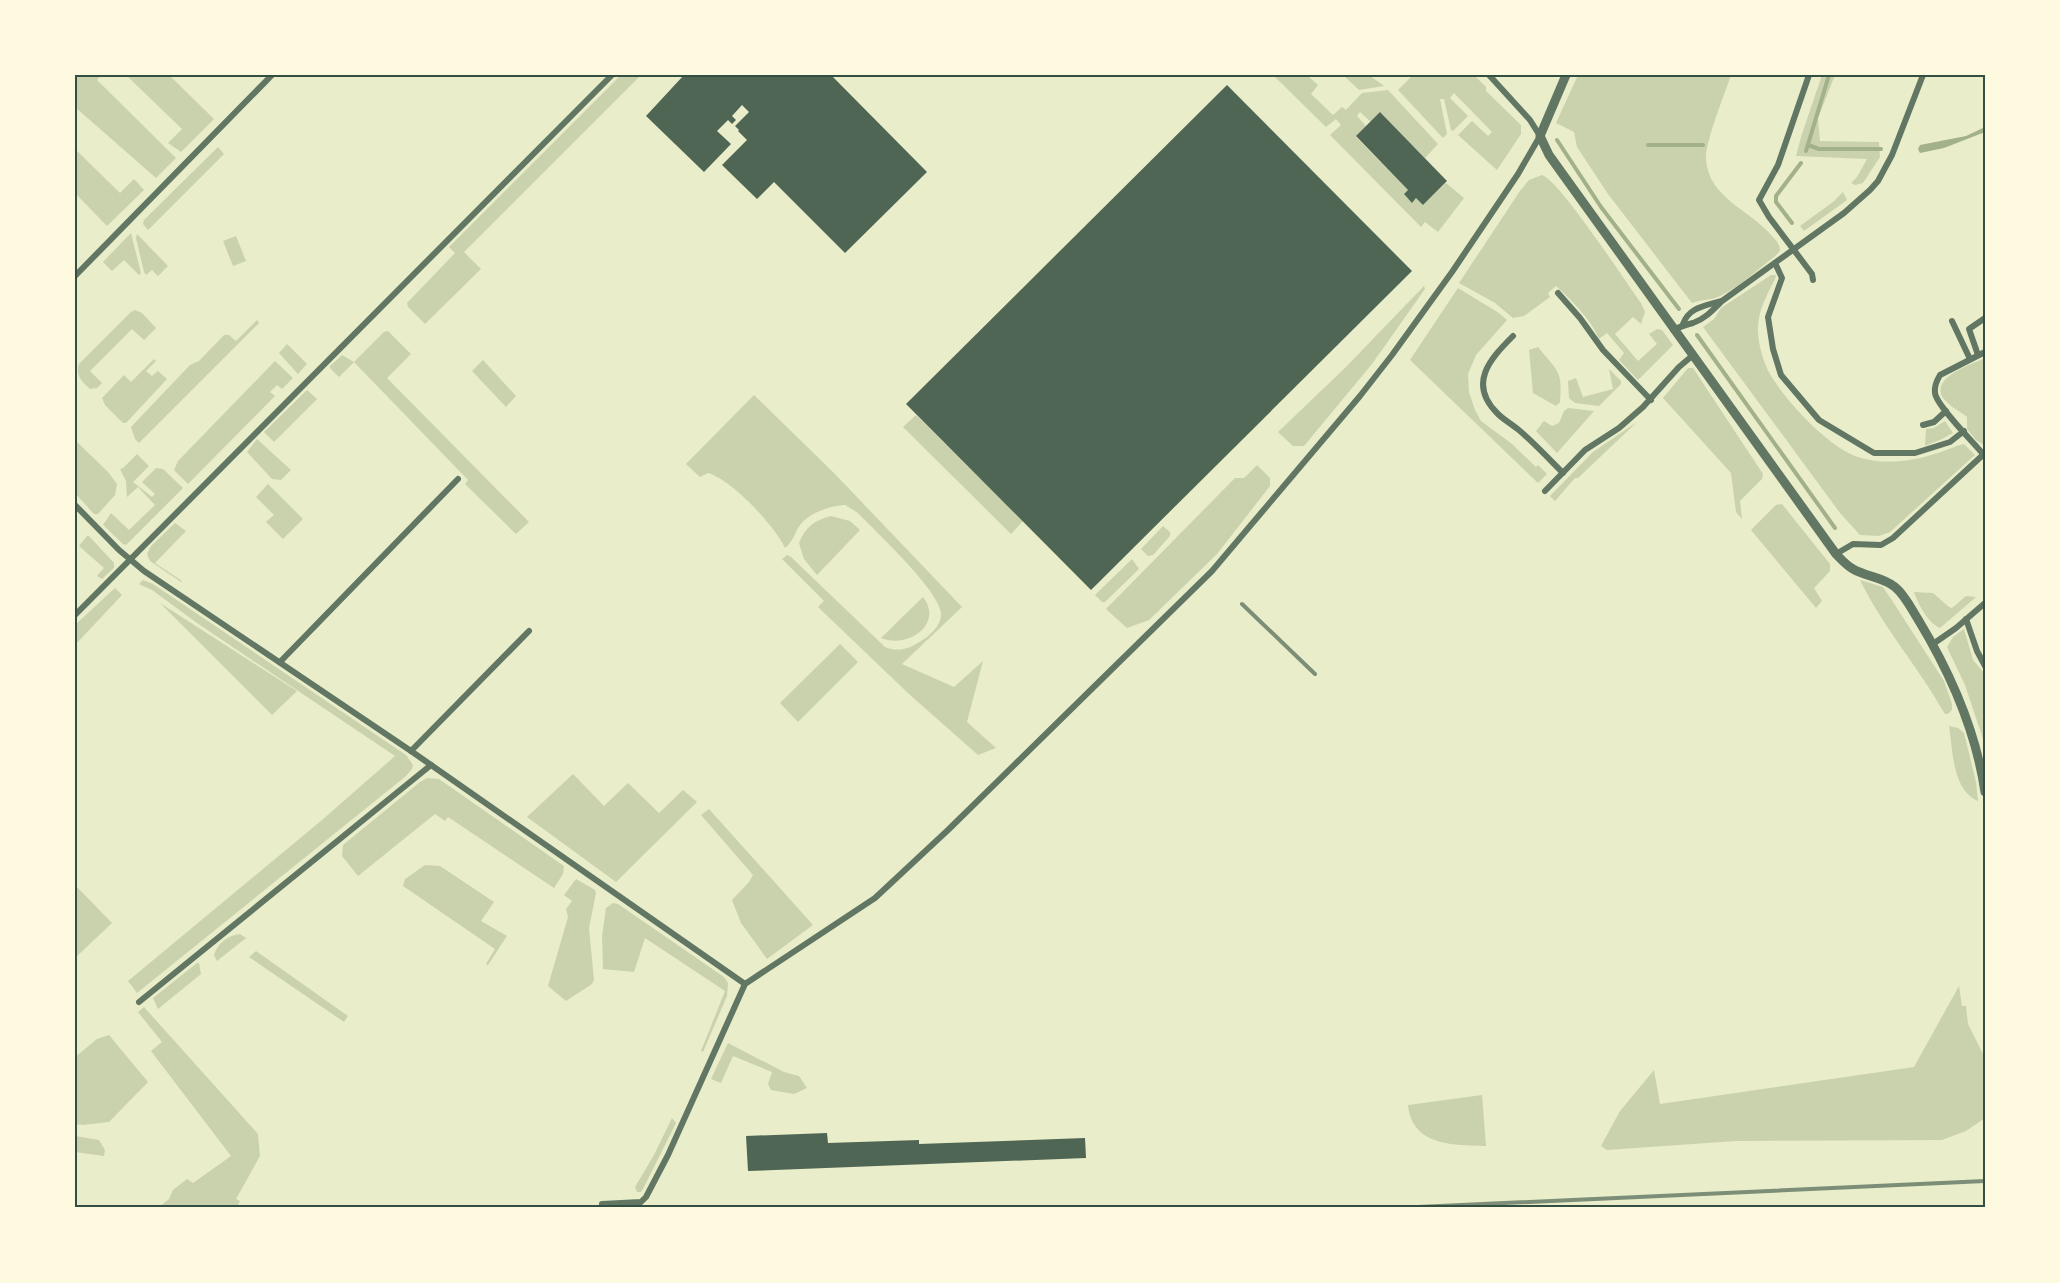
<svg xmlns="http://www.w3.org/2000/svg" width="2060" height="1283" viewBox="0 0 2060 1283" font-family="'Source Sans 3',sans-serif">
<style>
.green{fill:#cad2ad}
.water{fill:#a3b18a}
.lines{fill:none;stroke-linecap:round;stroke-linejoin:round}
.stream{stroke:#a3b18a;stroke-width:4}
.building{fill:#4f6655}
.minor{stroke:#617663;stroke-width:6}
.tertiary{stroke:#617663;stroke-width:9}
.rail{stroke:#7c8e77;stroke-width:4}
.neatline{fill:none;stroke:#344e41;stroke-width:2}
</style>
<rect width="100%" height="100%" fill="#e9edc9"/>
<g class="green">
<polygon points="75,75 101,75 97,80 176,158 156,178 75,107"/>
<polygon points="126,75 169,75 214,119 181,152 168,143 182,129"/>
<polygon points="621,75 641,75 464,252 481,269 425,324 408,307 407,303 455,253 449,247"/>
<polygon points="1276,75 1309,75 1308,76 1318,85 1311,94 1333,115 1342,107 1346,110 1362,93 1388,90 1438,144 1425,158 1381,113 1371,122 1360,112 1357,116 1366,126 1356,137 1408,190 1404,194 1412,202 1416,198 1423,205 1446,183 1464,198 1438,232 1425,222 1421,227 1330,135 1341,125 1336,119 1326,127 1275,77"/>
<polygon points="1343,75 1369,75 1384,86 1359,90"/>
<polygon points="1413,75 1474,75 1486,87 1486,91 1521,125 1521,134 1497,170 1458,135 1472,121 1488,136 1492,132 1454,93 1450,98 1468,116 1453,131 1451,130 1444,99 1440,99 1447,134 1443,138 1398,90"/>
<path d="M1578,75h153c-6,18 -27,70 -25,85 3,38 44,50 65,75 5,5 9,9 9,16l-6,6c-17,13 -35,30 -54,39 -10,5 -18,3 -28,7l-84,-109 -31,-47 -3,-15 -18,-9z"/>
<polygon points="1822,75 1835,75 1818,118 1820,141 1879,142 1880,157 1863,183 1855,185 1851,183 1857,177 1867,159 1796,156 1801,137"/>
<polygon points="218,147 224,154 148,230 143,224 144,220"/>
<polygon points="75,149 120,193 134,179 144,190 107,226 75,193"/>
<path d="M1542,175c18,6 83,106 99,128l4,9 -4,12 -8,-7 -18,17 23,27 19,-17 -8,-10 8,-5 5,1 11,15 -35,35 -19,-20 5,-7 -17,-20 -8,6c-9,-21 -26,-37 -43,-53l-8,7 2,4 -26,19 -11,2 -18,-15 -36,-20 61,-92 9,-11z"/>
<polygon points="1843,192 1847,200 1804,231 1800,226 1833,202"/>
<polygon points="131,233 141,273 139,275 124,260 112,271 103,262"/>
<polygon points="137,234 168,266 158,276 152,270 146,275 144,272 136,238"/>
<polygon points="236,236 246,261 233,266 223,241"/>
<path d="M1771,275h5l-1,4c-8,16 -16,30 -17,47 -1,16 6,40 15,53 18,27 57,70 88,79 25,7 53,3 77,-5 9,-3 17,-7 26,-9l11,11 -85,77 -11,4 -19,-1 -20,-22 -137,-186 11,-8 7,-11z"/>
<polygon points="1424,286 1425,289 1372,364 1304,446 1293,446 1278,432 1346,367"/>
<polygon points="1458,288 1499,313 1507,320 1476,355 1468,374 1469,392 1475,410 1481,421 1512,444 1536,467 1538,465 1547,474 1538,483 1410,360"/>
<path d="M135,310l7,3 14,15 -12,12 -12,-11 -42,42 12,12 -5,5 -7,1c-8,-7 -15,-14 -11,-25l52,-52z"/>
<polygon points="257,320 259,323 139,443 135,439 131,427 190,365 199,361 224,335 229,335 236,341"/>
<polygon points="388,331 411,354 387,378 529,522 516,534 465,484 468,480 354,362 339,377 330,368 330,366 342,355 354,362 384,332"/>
<polygon points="287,344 307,364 298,374 279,353"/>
<path d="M1538,347c19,24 25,23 22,55l-4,4 -23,-13 -4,-43z"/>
<path d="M1985,358v88l-9,-6 -9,-11v-12c-7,-6 -17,-10 -23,-18 -15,-21 26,-34 41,-41z"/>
<polygon points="154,359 156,361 146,371 152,376 158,371 167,379 126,423 123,423 105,405 102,398 124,375 131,382"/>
<polygon points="483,360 516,396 506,407 472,371"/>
<polygon points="275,361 293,378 282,389 277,385 270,392 275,396 188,484 174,470 178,461"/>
<polygon points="1688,368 1693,368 1763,474 1762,479 1740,501 1742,519 1736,512 1731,473 1663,398"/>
<polygon points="1609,369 1621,381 1621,384 1599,406 1575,403 1569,398 1568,381 1576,378 1583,397 1613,389"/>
<polygon points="307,390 317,399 274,442 264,432"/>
<path d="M754,395l80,78 128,134 -60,57 52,23 29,-26 -16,61 29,26 -18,7 -68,-60 -92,-88 6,-6 -42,-42 5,-4 4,2 94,90c15,6 26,1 39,-8 8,-5 18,-15 17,-26 -2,-23 -65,-81 -83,-100l-13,-8c-16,1 -38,8 -47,23 -4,8 -6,14 -13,20 -11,-23 -53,-68 -77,-75l-8,4 -14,-13z"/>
<polygon points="1568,408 1594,411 1557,453 1536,431 1544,421 1552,426 1559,423 1564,411"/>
<polygon points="916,415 1023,521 1011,534 903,427"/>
<polygon points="1945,421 1953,433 1942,439 1925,446 1926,429 1934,428"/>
<polygon points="1637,422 1578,478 1575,478 1555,501 1550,496 1593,452"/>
<polygon points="257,439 291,470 281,480 272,479 247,452"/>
<polygon points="76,441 108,472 117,484 115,495 98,514 94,514 75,493"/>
<polygon points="137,454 149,466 133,482 152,497 155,494 142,482 156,468 163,469 183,488 126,545 123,544 103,525 111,513 129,530 155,505 138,487 127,497 126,481 120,469 123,468"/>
<polygon points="1257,465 1270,478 1270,486 1217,554 1149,620 1127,628 1106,609 1235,478 1244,478"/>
<polygon points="268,484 303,519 283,539 266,522 274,515 256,497"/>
<polygon points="1782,504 1830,564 1830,571 1814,588 1822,601 1816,608 1751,530 1776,505"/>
<path d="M831,516l19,5 10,9 -43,45 -13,-16 -5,-16c6,-16 16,-23 32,-27z"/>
<polygon points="175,523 186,531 155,563 182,581 181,582 150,561 147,554 151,546"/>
<polygon points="1163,526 1170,532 1170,536 1153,555 1148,556 1141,549"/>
<polygon points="87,536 89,536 114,563 114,568 102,579 97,576 104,568 79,546"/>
<polygon points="1132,559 1139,569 1105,602 1102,602 1095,595"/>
<polygon points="143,580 153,584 406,755 413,765 412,769 406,776 137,993 128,981 322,820 395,756 197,623 152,590 139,584"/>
<path d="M1860,580l23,7 10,15 51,79 8,23v6l-4,4h-3c-26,-46 -62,-87 -85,-134z"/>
<polygon points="115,588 122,595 75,645 75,625"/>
<path d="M1914,592l19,1 16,14 3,1 14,-12 10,1 -36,31c-12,-5 -22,-24 -26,-36z"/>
<path d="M923,597c21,27 -15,52 -42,41z"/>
<polygon points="160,603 297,691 272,715"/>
<polygon points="1964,629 1973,660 1985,674 1985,745 1965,685 1947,647 1953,637"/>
<polygon points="840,644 858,662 798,722 780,703"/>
<path d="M1949,726l9,2 6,5 12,49 2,19c-26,-11 -25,-51 -29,-75z"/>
<polygon points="573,774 604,806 628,783 659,813 683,790 697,802 616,882 527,817"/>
<polygon points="427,778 439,779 564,866 563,874 554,888 448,817 445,821 435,814 358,876 342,856 343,845 420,782"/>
<polygon points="709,809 813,925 767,959 741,923 732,900 749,882 753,875 701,815"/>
<polygon points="425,865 440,866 494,902 481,921 507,936 488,965 486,964 495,949 403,886 405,879"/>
<polygon points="576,879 595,890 596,893 589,928 594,980 592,984 566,1001 548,986 568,917 566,909 572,901 564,895"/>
<polygon points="75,885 112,923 75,958"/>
<polygon points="613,903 618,904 724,977 728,983 727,996 703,1052 701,1051 725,991 645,938 634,972 603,969 602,936 606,908"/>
<path d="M240,934l6,4 -29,23 -3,-6c3,-11 14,-20 26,-21z"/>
<polygon points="256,951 348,1016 344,1022 249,957"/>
<polygon points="197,963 199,963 201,974 158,1009 153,998"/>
<polygon points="1959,986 1962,1006 1966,1006 1968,1024 1985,1058 1985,1118 1966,1131 1942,1140 1736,1141 1607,1150 1601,1146 1620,1111 1654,1070 1660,1104 1914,1067"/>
<polygon points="144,1007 258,1134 260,1156 236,1199 240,1201 237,1208 158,1208 169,1199 173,1190 187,1179 193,1183 231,1156 151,1051 162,1042 138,1012"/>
<polygon points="109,1035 148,1082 109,1122 83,1125 75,1124 75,1057 97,1039"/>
<polygon points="728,1043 784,1072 799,1076 807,1088 794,1094 771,1090 768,1084 772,1072 733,1056 721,1083 711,1079"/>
<path d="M1482,1095l4,51c-33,-1 -74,0 -78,-41z"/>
<polygon points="672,1118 676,1123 644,1187 641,1192 637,1192 635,1187 654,1155"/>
<polygon points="75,1136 99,1140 105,1150 104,1156 75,1152"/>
</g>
<polygon class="water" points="1985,127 1985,132 1944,148 1920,153 1918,149 1920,145 1966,136"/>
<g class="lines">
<g class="stream">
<polyline points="1557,140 1601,207 1679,309"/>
<polyline points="1648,145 1703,145"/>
<polyline points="1808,145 1819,149 1881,149"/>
<polyline points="1806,151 1829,75"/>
<polyline points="1792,223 1776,202 1776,196 1801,163"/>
<polyline points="1697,335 1835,528"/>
</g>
</g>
<g class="building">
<polygon points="684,75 831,75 927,172 845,253 774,182 757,199 722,165 747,140 738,131 739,130 735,126 749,112 742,105 732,116 736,120 732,124 728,120 717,131 731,144 704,172 646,116"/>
<polygon points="1227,85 1412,271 1091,590 906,404"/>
<polygon points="1380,112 1447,181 1423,205 1416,198 1412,203 1404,194 1408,190 1356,136"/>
<polygon points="827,1133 828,1143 919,1140 919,1144 1085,1138 1086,1158 748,1171 746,1136"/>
</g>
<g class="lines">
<g class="minor">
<polyline points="1809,75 1778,165 1759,200 1769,217 1812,274 1813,280"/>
<polyline points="1775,263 1782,278 1768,317 1773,349 1781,375 1819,420 1874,453 1915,453 1950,442 1964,431"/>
<polyline points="75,276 272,75"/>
<polyline points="1558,293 1580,318 1603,350 1651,400"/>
<polyline points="1952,321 1970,359"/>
<path d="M1683,324c6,-17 22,-18 38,-23"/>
<path d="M1673,330c8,-4 12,-5 20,-7 12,-4 20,-13 29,-22l122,-88 26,-23 8,-9 14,-26 31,-80"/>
<path d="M1513,336c-23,23 -46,48 -15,78 6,6 15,11 22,17 15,13 29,28 43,42"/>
<polyline points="1978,355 1969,329 1985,318"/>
<polyline points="1923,425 1934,422 1946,411"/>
<path d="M1983,454c-9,-11 -47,-49 -48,-61 -1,-6 2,-13 5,-18l45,-23"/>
<polyline points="1545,491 1585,450 1619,428 1643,407 1679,367 1692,356"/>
<polyline points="75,505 119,550 144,571 411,751 745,984"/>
<polyline points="1836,554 1853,544 1881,545 1893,538 1985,453"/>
<polyline points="75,615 612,75"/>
<polyline points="1966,619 1977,651 1985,666"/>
<polyline points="1933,644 1956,628 1985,603"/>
<polyline points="280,662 458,479"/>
<polyline points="411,751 529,631"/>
<polyline points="139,1002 431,765"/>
<polyline points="602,1204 641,1202 646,1197 668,1155 745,984 875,898 948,830 1212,571 1360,396 1392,355 1452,272 1518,174 1540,136 1530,120 1489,75"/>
</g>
<path class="tertiary" d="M1566,75l-26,61 9,19 287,399c5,5 10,11 17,15 14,8 30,8 42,18 10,8 17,23 24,34 32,53 57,110 66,171"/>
<g class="rail">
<polyline points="1242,604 1315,674"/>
<polyline points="1396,1208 1985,1181"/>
</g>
</g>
<rect width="2060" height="1283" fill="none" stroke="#fefae0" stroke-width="153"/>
<rect x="76" y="76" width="1908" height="1130" class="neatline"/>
</svg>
